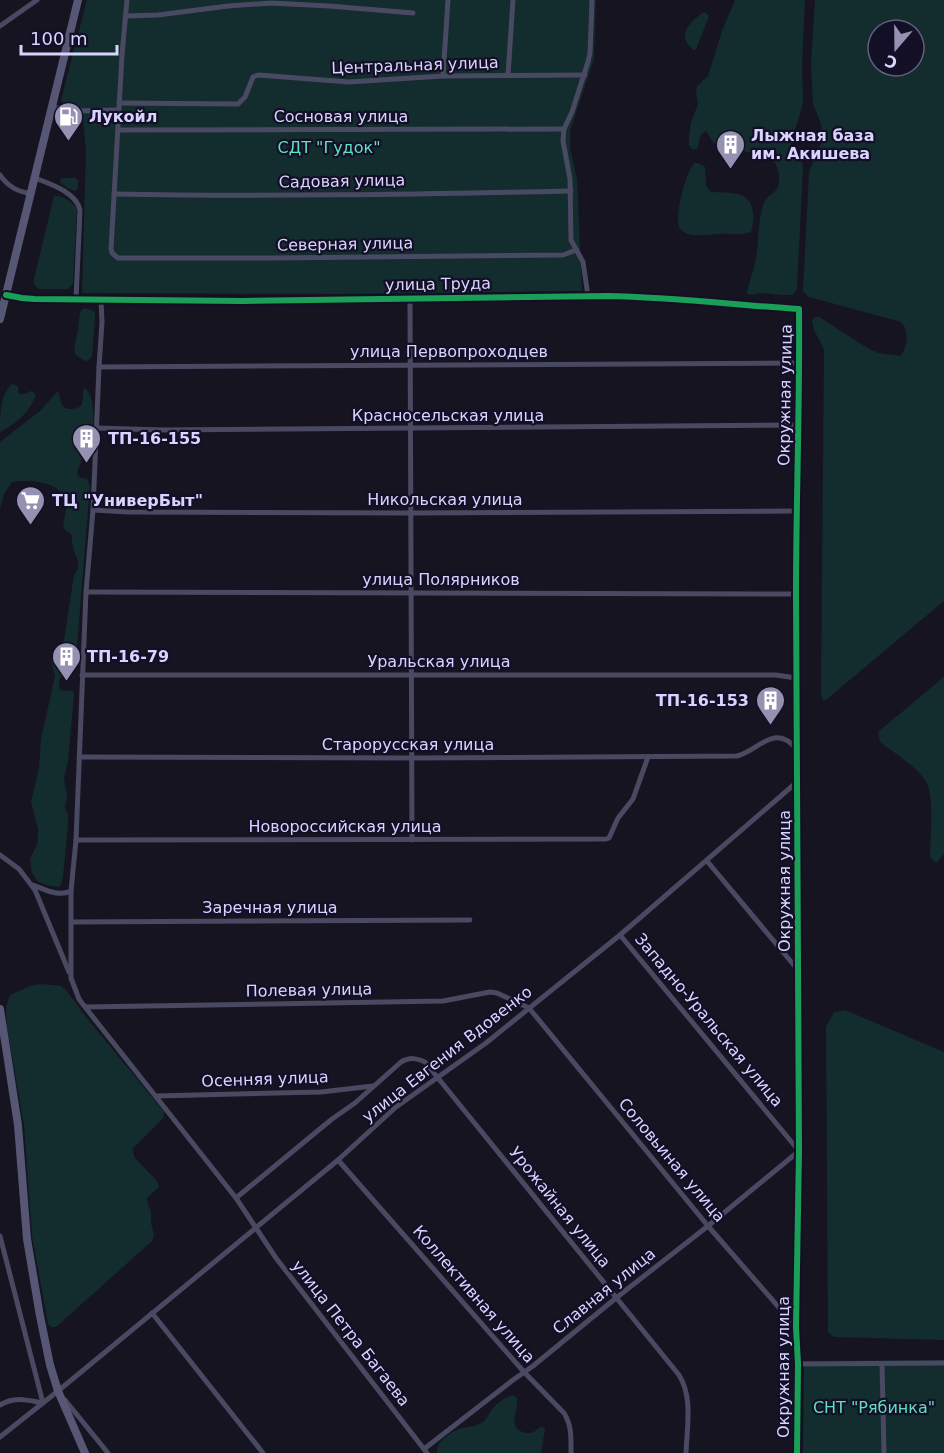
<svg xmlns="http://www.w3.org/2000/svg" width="944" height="1453" viewBox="0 0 944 1453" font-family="'DejaVu Sans',sans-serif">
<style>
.green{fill:#132c2d;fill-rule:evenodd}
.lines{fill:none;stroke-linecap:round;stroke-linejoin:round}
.street{stroke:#4a4962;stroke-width:5}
.secondary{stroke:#575674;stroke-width:8}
.cycleway-casing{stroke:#130f26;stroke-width:10}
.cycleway{stroke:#1a9f57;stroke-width:6}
.labels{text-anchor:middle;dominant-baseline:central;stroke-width:4.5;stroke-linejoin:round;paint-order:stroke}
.street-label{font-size:16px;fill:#d9d4ff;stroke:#130f26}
.poi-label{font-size:16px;font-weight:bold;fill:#d9d4ff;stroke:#130f26;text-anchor:start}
.park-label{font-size:16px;fill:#5fe0c0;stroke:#130f26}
</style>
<rect width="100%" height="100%" fill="#161421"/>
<g class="green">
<polygon points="87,0 596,0 594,59 570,131 570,148 577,179 582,291 338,294 82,293 86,151 83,118 65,108 61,100"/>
<path d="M735,0h70l-3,65 1,38 -6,21 -7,15 1,8 10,11 2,9 -6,121 -3,6c-14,4 -29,-4 -44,1l-3,-1c2,-13 7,-24 9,-36 3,-15 2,-42 8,-55 3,-9 15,-10 15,-21 1,-13 -4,-25 -17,-28 -14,-4 -39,-1 -48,-11 -3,-3 -5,-8 -8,-12 -9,4 -5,12 -9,18h-5l-3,-4v-9l2,-14 7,-18 -2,-12 1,-6 11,-10 14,-45z"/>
<path d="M815,0h129v601l-111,93 -7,6h-3l-2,-5 3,-346 -10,-19 -2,-9 2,-4h5l50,32 10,4 22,3c6,-9 9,-25 0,-34l-92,-25 -6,-6 6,-119 14,-33 -2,-15 -8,-20 -2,-40zM878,30h36v36h-36z"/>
<path d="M705,12l4,4 -12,31 -2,3h-2c-17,-16 -3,-27 9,-37z"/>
<path d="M694,163h4l7,4 1,18 3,6 4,1c17,1 37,-2 40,20 1,7 0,13 -2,20 -10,4 -19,1 -29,2 -9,0 -19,2 -28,1 -4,0 -10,-2 -13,-5 -9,-9 5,-58 13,-67z"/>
<path d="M61,178h15l2,3v7l-2,3c-6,-1 -12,-5 -16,-9z"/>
<path d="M54,196c9,-1 18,6 23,13l-4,74 -4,6h-31l-5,-6z"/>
<polygon points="84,308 92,310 95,313 95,319 92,356 89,360 85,361 76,355 74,349 78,329 80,312"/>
<path d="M12,384l6,2 1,8h5l7,-3 5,3c-4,16 -21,31 -36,38 0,-16 0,-38 12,-48z"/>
<path d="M84,387c15,12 8,47 7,64l-2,4 -7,4 -5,14 2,4 8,2 3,8 -13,159 -8,27 -2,3 -7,2 -1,3 1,9 13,1 1,3 -6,67 -4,17 3,18 -2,12 3,7v10l-5,52 -2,7 -2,3 -8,-1 -13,-4 -6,-9 -2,-14 7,-14 1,-8v-8l-7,-27 8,-34 2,-29 14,-63 -4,-16 2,-4 8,-9 3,-8 10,-64c8,-10 3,-15 0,-25 -2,-5 -2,-11 -3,-16l-6,-4 -2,-4c1,-8 4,-16 3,-24 -4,-21 -38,-23 -54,-20l-8,12 -4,15v-67l40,-31 18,-20 4,14 5,4c21,0 14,-8 17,-22z"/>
<path d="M944,677v177l-8,9 -6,-6c0,-18 5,-60 -4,-75 -7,-14 -33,-30 -46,-40l-2,-10z"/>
<polygon points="40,984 53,985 61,986 66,990 90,1022 164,1112 164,1117 133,1148 133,1153 135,1158 157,1181 159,1187 147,1198 148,1204 151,1211 151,1223 154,1235 152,1241 56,1327 51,1327 48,1324 32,1236 24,1125 7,1027 6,1007 10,995 30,986"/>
<polygon points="845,1010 944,1052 944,1340 834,1337 828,1332 826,1027 834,1012"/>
<polygon points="944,1360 944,1453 803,1453 804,1361"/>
<path d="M513,1395l4,3c2,13 -12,32 10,35 6,0 9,-2 13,-6h3l2,2 -4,24h-104c-2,-11 15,-22 25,-25 7,-1 13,-2 19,-5 6,-3 8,-10 12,-15 5,-6 12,-11 20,-13z"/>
</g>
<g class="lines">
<g class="street">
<polyline points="127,0 122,55 111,249 112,253 118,258 273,258 563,255 576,250"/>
<polyline points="125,16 158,15 228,6 271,3 329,6 413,13"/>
<polyline points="0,26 37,0"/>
<polyline points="508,75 513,0"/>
<polyline points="443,76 448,0"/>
<polyline points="119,103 238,104 245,97 253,77 258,75 349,82 443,76 585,75"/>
<polyline points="52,107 75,111 119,110"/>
<polyline points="118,130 564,129"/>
<path d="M0,175c8,12 17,16 31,19"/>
<path d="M35,178c15,6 41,14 45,32l-4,89"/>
<path d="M114,194c153,3 305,0 457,-3"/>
<path d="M6,295l16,3 12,1 209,2 365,-5c64,1 128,9 191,13 1,95 -3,190 -3,285l3,557 -3,176 2,37 -1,89"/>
<polyline points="588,296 583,262 571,240 570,179 563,141 564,129 572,112 588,62 590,53 592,0"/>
<polyline points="410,298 412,840"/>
<polyline points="101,299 102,322 99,367 93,510 86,592 76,840 71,891 71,978 79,999 85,1007 236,1198 276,1258 427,1453"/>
<polyline points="99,367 800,363"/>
<polyline points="97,428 162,430 799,425"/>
<polyline points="93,510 127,512 411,513 796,511"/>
<polyline points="86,592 796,594"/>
<polyline points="82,675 776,675 796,678"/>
<path d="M79,757l333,1 325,-2c22,-6 39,-34 60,-6"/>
<polyline points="76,840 606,839 609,838 618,818 633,799 648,757"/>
<polyline points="0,855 19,869 35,890 69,972"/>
<polyline points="707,861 798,970"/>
<path d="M33,885c13,5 25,12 38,6"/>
<polyline points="71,922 470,920"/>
<polyline points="85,1007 443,1001 490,992 497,993 529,1008 708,1226 796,1327"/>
<polyline points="156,1096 321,1092 373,1086"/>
<path d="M338,1160l186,212 40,41c8,13 7,25 7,40"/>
<path d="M236,1198l96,-79 23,-16 46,-41c9,-5 15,-4 24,0l254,313c14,22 8,52 7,78"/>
<polyline points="0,1236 43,1403"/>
<polyline points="152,1313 263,1453"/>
<polyline points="798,1364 944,1363"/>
<polyline points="882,1364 884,1453"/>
<polyline points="65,1400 108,1453"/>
<path d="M0,1405c15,-9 27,-5 43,-2"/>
<polyline points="0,1437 58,1391 338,1160 396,1107 486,1043 620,935 797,782"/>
<polyline points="424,1449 513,1380 533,1366 616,1298 708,1226 799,1151 620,935"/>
</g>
<g class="secondary">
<polyline points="0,319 78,0"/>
<polyline points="0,1009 18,1125 27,1239 40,1316 50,1365 58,1391 85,1453"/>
</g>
<defs>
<path id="cycleway" d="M6,295l16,3 12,1 209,2 365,-5c64,1 128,9 191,13 1,95 -3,190 -3,285l3,557 -3,176 2,37 -1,89"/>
</defs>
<use href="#cycleway" class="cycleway-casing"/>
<use href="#cycleway" class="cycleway"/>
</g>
<defs>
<symbol id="fuel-pin" viewBox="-11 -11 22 30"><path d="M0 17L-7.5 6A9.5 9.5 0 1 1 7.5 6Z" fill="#9591b1" stroke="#130f26"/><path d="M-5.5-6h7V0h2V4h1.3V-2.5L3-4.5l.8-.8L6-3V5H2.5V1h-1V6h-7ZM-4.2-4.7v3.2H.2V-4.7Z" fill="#fff"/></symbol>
<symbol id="building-pin" viewBox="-11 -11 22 30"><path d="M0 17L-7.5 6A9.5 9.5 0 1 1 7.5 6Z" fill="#9591b1" stroke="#130f26"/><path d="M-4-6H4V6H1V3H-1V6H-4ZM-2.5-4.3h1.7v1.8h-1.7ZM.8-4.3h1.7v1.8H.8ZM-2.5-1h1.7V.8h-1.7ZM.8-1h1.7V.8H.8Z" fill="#fff"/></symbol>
<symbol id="supermarket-pin" viewBox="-11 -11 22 30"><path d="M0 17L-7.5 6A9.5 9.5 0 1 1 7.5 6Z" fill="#9591b1" stroke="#130f26"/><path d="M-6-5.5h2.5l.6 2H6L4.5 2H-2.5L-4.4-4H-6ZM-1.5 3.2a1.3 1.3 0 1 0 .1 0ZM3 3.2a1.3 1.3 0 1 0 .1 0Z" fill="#fff"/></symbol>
</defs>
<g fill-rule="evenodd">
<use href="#fuel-pin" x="52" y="100" width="33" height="45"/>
<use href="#building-pin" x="714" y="128" width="33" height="45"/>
<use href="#building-pin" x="70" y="422" width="33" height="45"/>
<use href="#supermarket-pin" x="14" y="484" width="33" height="45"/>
<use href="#building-pin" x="50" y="640" width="33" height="45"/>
<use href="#building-pin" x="754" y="684" width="33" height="45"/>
</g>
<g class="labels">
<g class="street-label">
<text transform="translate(415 65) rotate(-2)">Центральная улица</text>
<text x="341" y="116">Сосновая улица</text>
<text transform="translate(342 181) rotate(-1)">Садовая улица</text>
<text transform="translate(345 244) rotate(-1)">Северная улица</text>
<text transform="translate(438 284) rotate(-1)">улица Труда</text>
<text x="449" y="351">улица Первопроходцев</text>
<text transform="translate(785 395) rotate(-89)">Окружная улица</text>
<text x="448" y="415">Красносельская улица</text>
<text x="445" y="499">Никольская улица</text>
<text x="441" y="579">улица Полярников</text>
<text x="439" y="661">Уральская улица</text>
<text x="408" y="744">Старорусская улица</text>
<text x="345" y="826">Новороссийская улица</text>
<text transform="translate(784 881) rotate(-90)">Окружная улица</text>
<text x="270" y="907">Заречная улица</text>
<text transform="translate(309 990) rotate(-1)">Полевая улица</text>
<text transform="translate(709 1020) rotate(50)">Западно-Уральская улица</text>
<text transform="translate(447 1054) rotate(-38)">улица Евгения Вдовенко</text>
<text transform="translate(265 1079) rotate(-2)">Осенняя улица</text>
<text transform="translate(672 1160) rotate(50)">Соловьиная улица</text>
<text transform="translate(560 1207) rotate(51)">Урожайная улица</text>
<text transform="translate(604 1291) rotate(-39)">Славная улица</text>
<text transform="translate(474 1294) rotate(49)">Коллективная улица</text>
<text transform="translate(351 1333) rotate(52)">улица Петра Багаева</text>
<text transform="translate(783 1367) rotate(-90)">Окружная улица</text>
</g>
<g class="poi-label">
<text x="89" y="116">Лукойл</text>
<text x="751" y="135">Лыжная база<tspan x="751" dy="18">им. Акишева</tspan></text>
<text x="108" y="438">ТП-16-155</text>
<text x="52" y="500">ТЦ "УниверБыт"</text>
<text x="87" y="656">ТП-16-79</text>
<text x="749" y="700" text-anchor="end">ТП-16-153</text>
</g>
<g class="park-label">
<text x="329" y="147">СДТ "Гудок"</text>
<text x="874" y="1407">СНТ "Рябинка"</text>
</g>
</g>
<g transform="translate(896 48) rotate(200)"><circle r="28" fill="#130f26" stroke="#625e7d" stroke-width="1.5"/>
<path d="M0-4.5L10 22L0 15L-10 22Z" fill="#9591b1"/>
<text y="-9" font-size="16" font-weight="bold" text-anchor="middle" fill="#d9d4ff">С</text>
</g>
<path d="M21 45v9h96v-9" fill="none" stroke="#d9d4ff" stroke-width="3"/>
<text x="30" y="45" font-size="18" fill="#d9d4ff" stroke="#130f26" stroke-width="4.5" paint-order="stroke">100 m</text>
</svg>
